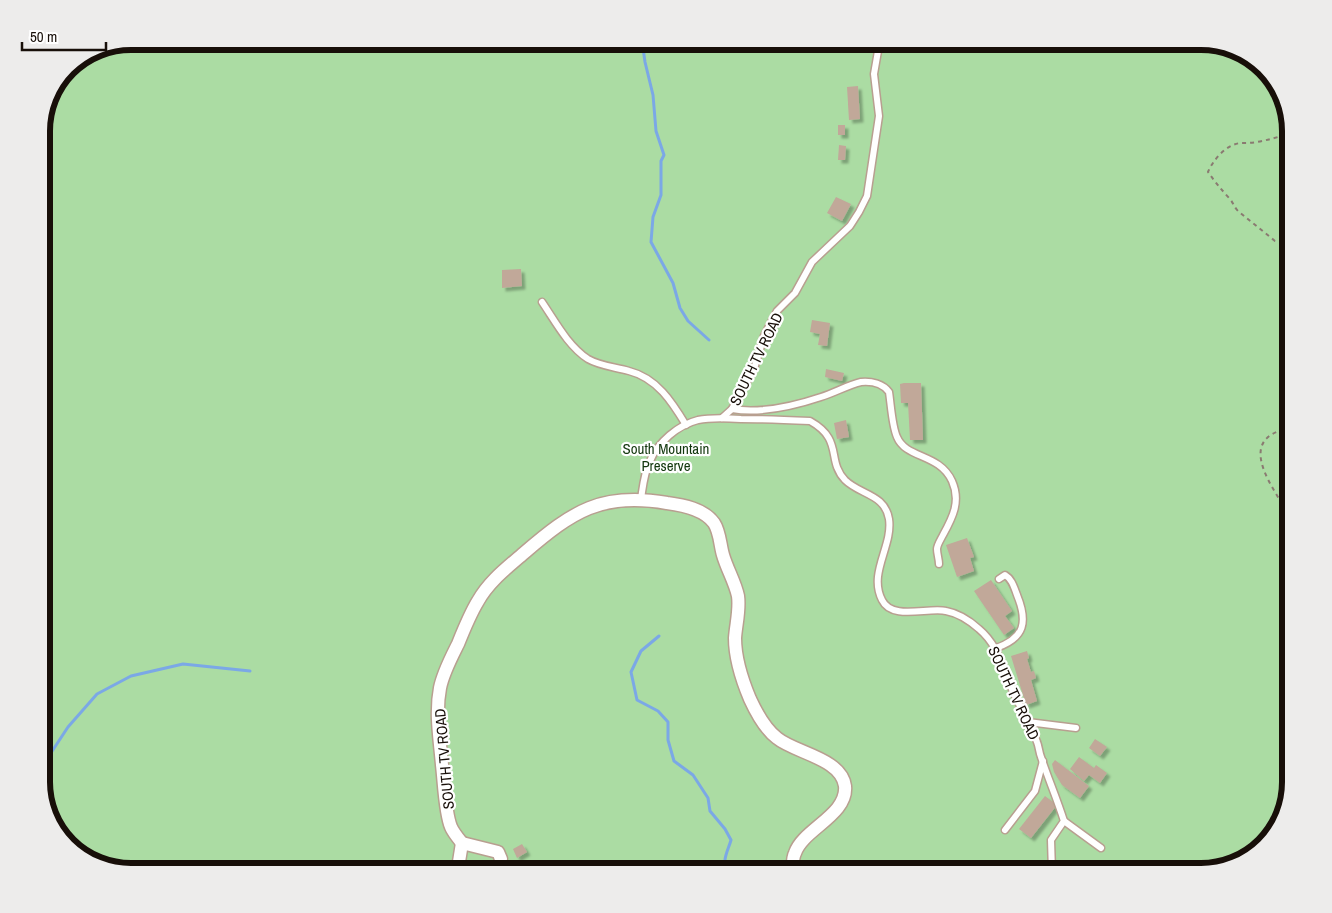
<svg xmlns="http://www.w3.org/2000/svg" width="1332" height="913" viewBox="0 0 1332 913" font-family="'Archivo Narrow',sans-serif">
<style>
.green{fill:#abdca3}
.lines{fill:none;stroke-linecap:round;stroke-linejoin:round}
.stream{stroke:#7ba8e6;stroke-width:3}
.building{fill:#c1a899;filter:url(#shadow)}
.service-casing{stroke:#b89f90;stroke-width:9}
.minor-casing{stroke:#b89f90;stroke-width:15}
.path{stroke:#8a7a71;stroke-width:2;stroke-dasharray:4 4;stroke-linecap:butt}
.service{stroke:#fff;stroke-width:6}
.minor{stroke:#fff;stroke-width:12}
.labels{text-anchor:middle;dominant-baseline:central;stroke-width:4.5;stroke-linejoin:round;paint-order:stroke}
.street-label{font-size:15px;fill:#180f09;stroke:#fff}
.park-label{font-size:15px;fill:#12370d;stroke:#fff}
.rim{fill:none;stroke:#180f09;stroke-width:6}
</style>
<defs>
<filter id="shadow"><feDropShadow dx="3.5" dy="3.5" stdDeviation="1" flood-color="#0004"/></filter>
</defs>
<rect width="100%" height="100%" fill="#ffe9dc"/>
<polygon class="green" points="131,41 1201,41 1251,57 1281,91 1291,131 1291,782 1275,832 1241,862 1201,872 131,872 81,856 53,826 41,787 41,126 68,67 97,48"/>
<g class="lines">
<g class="stream">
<polyline points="642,41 645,62 653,95 656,131 664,155 661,161 661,195 653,217 651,242 673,283 680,308 688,321 709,340"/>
<path d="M659,636l-18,15 -10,21 6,28 21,11 10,11v18l6,21 19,14 15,23 2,13 15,18 6,11c-3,11 -11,23 -2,32"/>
<polyline points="41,763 45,762 68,727 97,694 131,676 183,664 250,671"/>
</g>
</g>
<g class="building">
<polygon points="858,86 860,119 849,120 847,87"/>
<rect x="838" y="125" width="7" height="10"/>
<polygon points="839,145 846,146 845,160 838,160"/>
<polygon points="836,197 851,204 842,221 827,213"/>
<polygon points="521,269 522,286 502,288 502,270"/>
<polygon points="812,320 830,323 827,346 818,345 820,334 810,332"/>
<polygon points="826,369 844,373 842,381 825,377"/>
<polygon points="904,383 921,383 923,440 910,440 908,403 901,403 900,384"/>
<polygon points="846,420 849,437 837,439 834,423"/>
<polygon points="967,538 974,557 970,558 974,571 957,577 946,545"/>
<polygon points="991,580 1012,611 1005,616 1014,628 1004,635 974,591"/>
<polygon points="1027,651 1029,658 1027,659 1031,672 1034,671 1036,678 1031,680 1037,701 1026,705 1011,656"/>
<polygon points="1095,739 1107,747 1100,756 1089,748"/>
<polygon points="1079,757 1094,768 1096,765 1107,773 1100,783 1089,775 1084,781 1070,769"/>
<polygon points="1055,760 1089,786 1080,798 1062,785 1054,772 1052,764"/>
<polygon points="1045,796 1057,805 1031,838 1019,829"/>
<polygon points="522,844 527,852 517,858 513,849"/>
</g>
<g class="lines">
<defs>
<g id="service">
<path d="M542,302c13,19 26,44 46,57 12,7 27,8 41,12 28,7 43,31 57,54"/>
<path d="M732,409c29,5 62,-3 89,-12 13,-4 27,-12 40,-15 11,-1 22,2 28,10 2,13 3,34 8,45 9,22 42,16 55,44 9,20 1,36 -9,54 -2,4 -6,10 -6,14 0,5 2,10 2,15"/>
<polyline points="722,418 732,409 754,369 764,336 777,311 795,293 812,262 850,226 859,212 867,196 879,116 874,74 878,51 883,41"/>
<path d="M641,499c2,-13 3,-26 9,-38 8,-19 28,-36 48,-41 14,-3 29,-2 43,-1 23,0 46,1 69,2 34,19 16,39 35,59 15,15 40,14 44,39 4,27 -21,54 -7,81 10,21 46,7 64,11 11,2 24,10 33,18 19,16 23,37 32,58 8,19 19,36 26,55 2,5 2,10 4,15 7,21 16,42 23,64l-13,19 1,32"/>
<path d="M996,648c29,-10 32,-26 21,-53 -3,-8 -5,-16 -12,-20l-6,4"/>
<polyline points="1028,722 1076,728"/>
<polyline points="1064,821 1101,848"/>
<polyline points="1005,830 1035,791 1043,761"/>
</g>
<g id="minor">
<path d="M462,843c-4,-5 -9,-11 -11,-16 -6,-14 -7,-46 -9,-62 -2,-25 -7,-51 -2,-77 3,-15 11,-30 18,-44 6,-15 12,-30 20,-43 11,-20 30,-34 46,-48 49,-42 77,-61 143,-50 16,2 37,6 47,20 6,9 6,22 9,32 4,14 12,27 15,41 2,14 -2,28 -3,42 0,21 7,42 15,61 6,13 15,30 27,39 18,15 64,20 68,48 3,29 -42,43 -50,67 -3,6 -2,13 -2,19"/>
<polyline points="461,872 458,868 462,843 498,852 501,859 498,872"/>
</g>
</defs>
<use href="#service" class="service-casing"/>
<use href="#minor" class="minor-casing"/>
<g class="path">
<path d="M1291,130l-3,4c-10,3 -20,6 -31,8 -5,1 -10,1 -15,1 -15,0 -29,17 -34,29 7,10 13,17 21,26 4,4 5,9 9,13l37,30 8,1 8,8"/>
<path d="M1291,426c-8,4 -18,6 -24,12 -21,20 15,62 24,81"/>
</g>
<use href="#service" class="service"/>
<use href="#minor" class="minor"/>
</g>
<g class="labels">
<g class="street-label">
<text transform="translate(756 359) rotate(-64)">SOUTH TV ROAD</text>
<text transform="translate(1014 693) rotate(65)">SOUTH TV ROAD</text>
<text transform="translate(444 759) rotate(-95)">SOUTH TV ROAD</text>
</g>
<g class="park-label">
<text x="666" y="448">South Mountain<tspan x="666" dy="17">Preserve</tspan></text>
</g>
</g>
<path d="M0 0H1332V913H0ZM131 50H1201A81 81 0 0 1 1282 131V782A81 81 0 0 1 1201 863H131A81 81 0 0 1 50 782V131A81 81 0 0 1 131 50Z" fill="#edeceb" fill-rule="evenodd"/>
<path class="rim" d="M131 50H1201A81 81 0 0 1 1282 131V782A81 81 0 0 1 1201 863H131A81 81 0 0 1 50 782V131A81 81 0 0 1 131 50Z"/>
<path d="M22 42v8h84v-8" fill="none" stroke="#180f09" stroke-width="2.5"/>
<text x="30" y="42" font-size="15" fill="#180f09" stroke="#ffffff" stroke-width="4" paint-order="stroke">50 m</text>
</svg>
